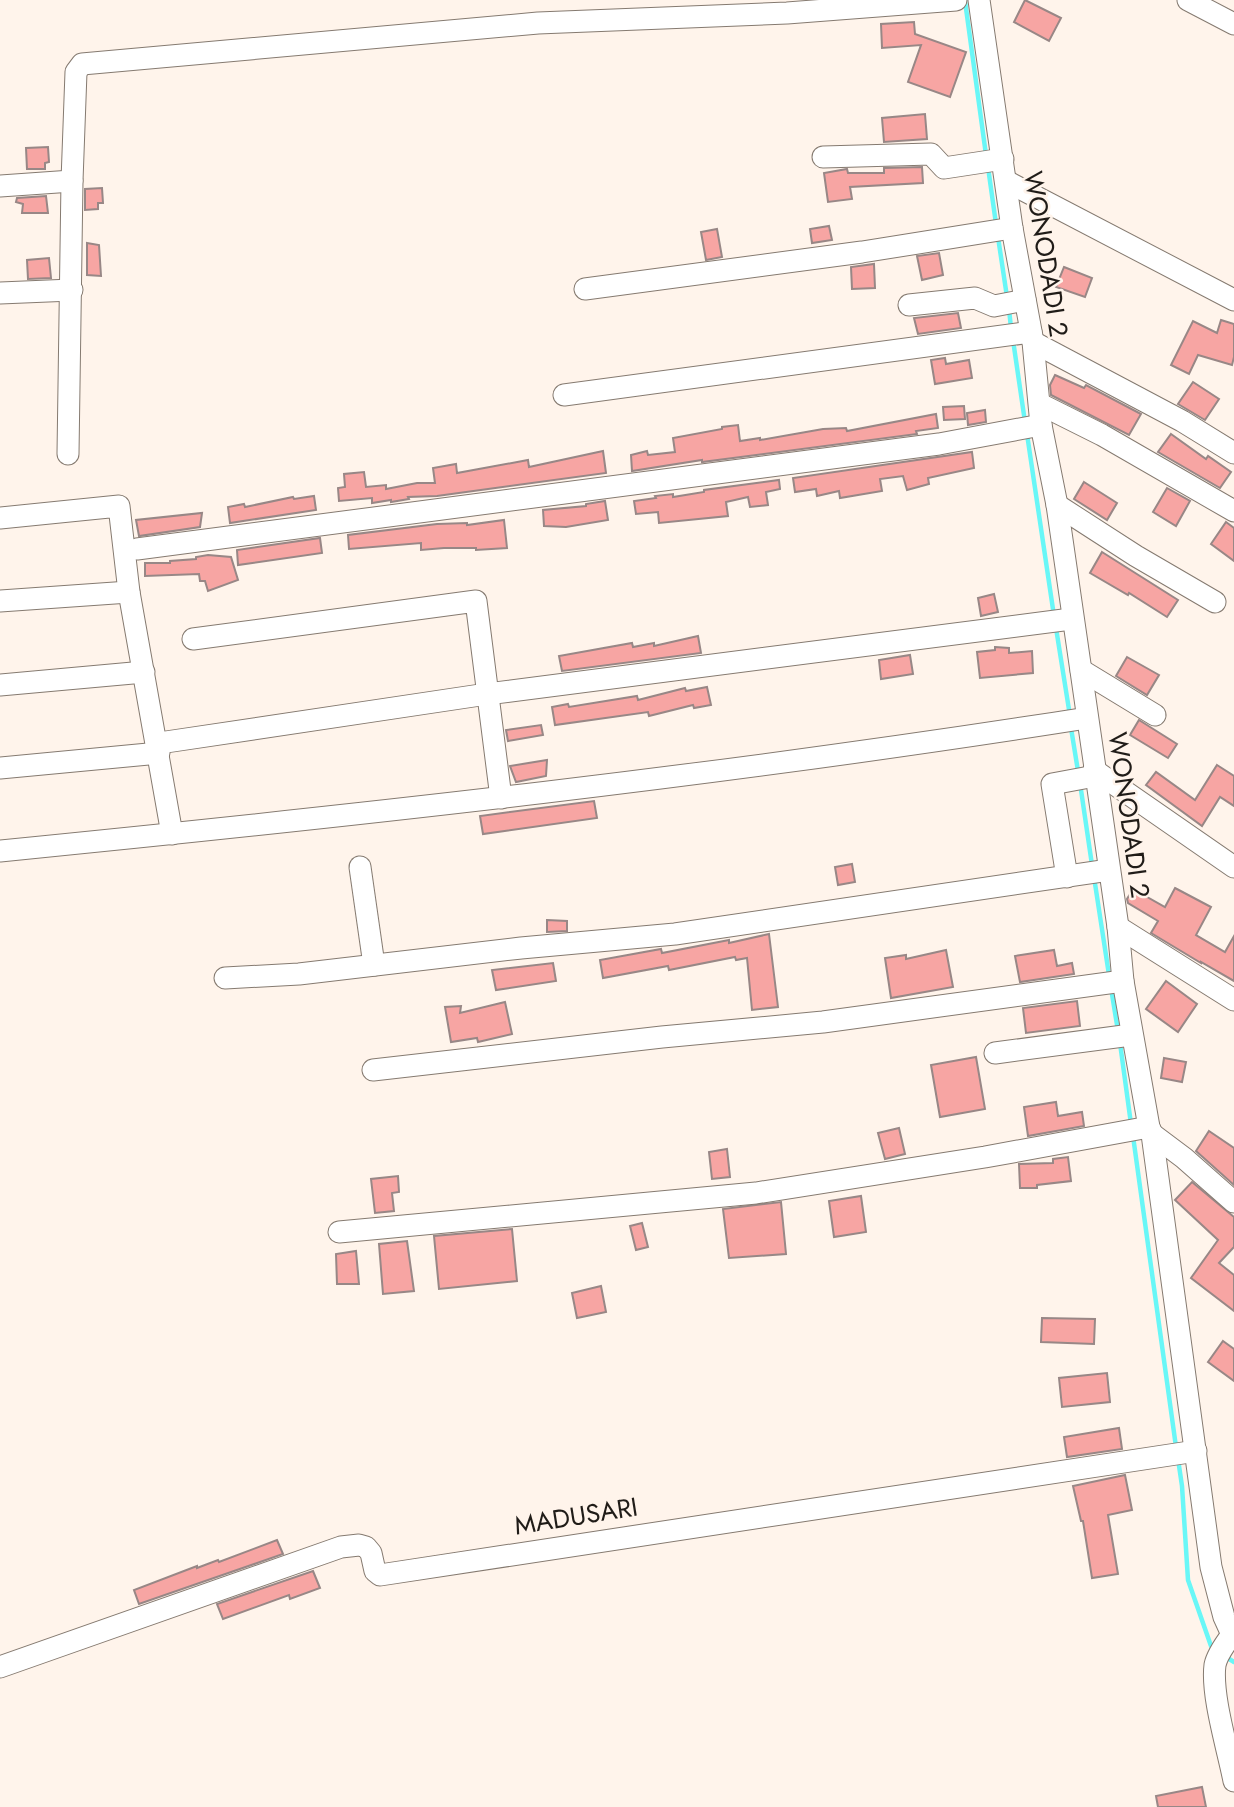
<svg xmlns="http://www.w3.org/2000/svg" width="1234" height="1807" viewBox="0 0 1234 1807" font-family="Jost,sans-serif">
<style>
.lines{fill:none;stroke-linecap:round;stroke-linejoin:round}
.stream{stroke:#69f7f7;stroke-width:4.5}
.building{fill:#f7a5a3;stroke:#988786;stroke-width:2}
.minor-casing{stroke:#857a70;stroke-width:23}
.minor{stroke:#fff;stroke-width:21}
.labels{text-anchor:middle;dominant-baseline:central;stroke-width:5;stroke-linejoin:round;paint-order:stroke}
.street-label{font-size:26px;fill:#201c18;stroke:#fff4eb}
</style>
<rect width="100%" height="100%" fill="#fff4eb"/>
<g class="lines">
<g class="stream">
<polyline points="965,1 986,155"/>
<polyline points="988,167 996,224"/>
<polyline points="998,237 1007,297"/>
<polyline points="1009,309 1011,328"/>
<polyline points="1013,340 1025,422"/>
<polyline points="1027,434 1054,616"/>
<polyline points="1056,628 1070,716"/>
<polyline points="1071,728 1078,771"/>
<polyline points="1080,783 1092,865"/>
<polyline points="1094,877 1109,975"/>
<polyline points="1111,988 1118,1031"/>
<polyline points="1120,1043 1131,1124"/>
<polyline points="1133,1136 1176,1447"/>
<polyline points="1178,1459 1182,1486 1188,1580 1211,1646 1216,1650"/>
<polyline points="1226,1657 1234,1662"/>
</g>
</g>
<g class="building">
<polygon points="1025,0 1061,18 1049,41 1014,22"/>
<polygon points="914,22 915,34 966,52 950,97 908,82 921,45 882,48 881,24"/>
<polygon points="925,114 927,139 884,142 882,118"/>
<polygon points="48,147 49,162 45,163 45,169 27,169 26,148"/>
<polygon points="922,167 923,183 850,187 852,199 828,202 824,173 847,169 848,173 884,173 884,168"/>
<polygon points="102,188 103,203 98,203 98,209 85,210 85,189"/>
<polygon points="46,196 48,213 22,213 23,204 16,202 17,198"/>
<polygon points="829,226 832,240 812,243 810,229"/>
<polygon points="717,229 722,257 706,260 701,232"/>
<polygon points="87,243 99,245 101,276 87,275"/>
<polygon points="939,253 943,275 922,280 917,256"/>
<polygon points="49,258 51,278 28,279 27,260"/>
<polygon points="874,264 875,288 852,289 851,267"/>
<polygon points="1064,267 1092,278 1085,297 1056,287"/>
<polygon points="958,313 961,328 918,334 914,318"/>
<polygon points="1221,320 1234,324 1234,357 1232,365 1198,355 1189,374 1171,365 1193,321 1217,333"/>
<polygon points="945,358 946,364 969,360 972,378 935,384 931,360"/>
<polygon points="1055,375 1084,388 1086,385 1141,414 1129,435 1051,395 1050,385"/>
<polygon points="1193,382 1219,399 1205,420 1178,404"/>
<polygon points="964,406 965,419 944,420 943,407"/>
<polygon points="985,410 986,422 968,425 967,413"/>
<polygon points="936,414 938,428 916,431 917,434 702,462 702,460 632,471 631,455 647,451 648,455 675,452 673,438 722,429 722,427 738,425 740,441 760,438 760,440 823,429 846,428 847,431"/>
<polygon points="1171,434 1206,459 1208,456 1231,472 1220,488 1158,452"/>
<polygon points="603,451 606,473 437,496 408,497 409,499 391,502 391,500 372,503 372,498 339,501 338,488 345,487 344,474 364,472 366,487 386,485 386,489 417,483 435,483 433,468 456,464 457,473 528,460 529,467"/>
<polygon points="972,452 974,468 928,478 929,484 907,490 903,476 880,479 882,491 840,498 839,491 817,496 816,489 795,492 793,478"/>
<polygon points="779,480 780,489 766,492 768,505 750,507 748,497 726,502 728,516 659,523 658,512 636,514 634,501 656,498 655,496 673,494 673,497 704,492 704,490"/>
<polygon points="1084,482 1117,503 1107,520 1074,499"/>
<polygon points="1167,488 1190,501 1176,526 1153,512"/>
<polygon points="314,496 316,510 230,523 228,507 244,504 245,507 293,497 294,499"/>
<polygon points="605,501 608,520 566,527 544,526 543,510 586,506 586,504"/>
<polygon points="202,513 200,527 139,536 136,520"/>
<polygon points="504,520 507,548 476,550 476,548 444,548 421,550 421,543 349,549 348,535 437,524 467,523 467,525"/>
<polygon points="1226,522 1234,528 1234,561 1211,544"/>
<polygon points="320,538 322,553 238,565 237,550"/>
<polygon points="1102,552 1178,600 1167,617 1129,593 1128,595 1090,573"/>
<polygon points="208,555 231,557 238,580 208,591 205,581 200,581 199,574 145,576 145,563 170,563 170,561 196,559 196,557"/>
<polygon points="994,594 998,612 981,616 978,598"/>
<polygon points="698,636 701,653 562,671 559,656 632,643 633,647 654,643 654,646"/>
<polygon points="995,647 1009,648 1009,653 1032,651 1033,673 980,678 977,652 995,650"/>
<polygon points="910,655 913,674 881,679 879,660"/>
<polygon points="1127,657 1159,675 1147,695 1116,676"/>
<polygon points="707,687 711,705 694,708 693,705 649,716 648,712 555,725 552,707 568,704 569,707 637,696 638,700 685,688 686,691"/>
<polygon points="1139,720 1177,744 1168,758 1130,735"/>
<polygon points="541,725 543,735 508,741 506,730"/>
<polygon points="547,760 546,776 516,782 510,766"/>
<polygon points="1217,765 1234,776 1234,806 1220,797 1202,826 1146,785 1156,772 1195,800"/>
<polygon points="594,801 597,818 483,834 480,816"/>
<polygon points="852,864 855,882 838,885 835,867"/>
<polygon points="1175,888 1211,907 1196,935 1225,952 1234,936 1234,981 1201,962 1201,963 1151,933 1158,921 1128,903 1127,899 1133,889 1165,907"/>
<polygon points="547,920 567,921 567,931 547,932"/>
<polygon points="769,934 778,1007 752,1010 747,958 736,960 735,957 669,970 668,966 603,978 600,960 661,949 662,953 729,940 729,943"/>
<polygon points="946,950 953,987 891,998 885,958 906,955 906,959"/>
<polygon points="1054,950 1057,966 1072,963 1074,974 1020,982 1015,956"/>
<polygon points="553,963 556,981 496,990 492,970"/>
<polygon points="1166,981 1197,1004 1178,1032 1146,1009"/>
<polygon points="1077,1001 1080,1026 1026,1033 1023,1008"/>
<polygon points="505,1002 512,1034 478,1042 477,1038 451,1042 445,1007 461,1006 460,1013"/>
<polygon points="976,1057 985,1109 940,1117 931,1065"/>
<polygon points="1164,1058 1186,1062 1182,1082 1161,1078"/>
<polygon points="1056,1102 1058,1116 1082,1112 1084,1126 1028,1136 1024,1107"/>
<polygon points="899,1128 905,1154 885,1159 878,1133"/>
<polygon points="1209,1131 1234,1148 1234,1185 1196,1151"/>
<polygon points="727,1149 730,1177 712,1179 709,1152"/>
<polygon points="1068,1157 1071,1181 1037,1185 1037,1188 1020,1188 1019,1164 1053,1163 1053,1159"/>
<polygon points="398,1176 399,1192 392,1193 394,1211 375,1213 371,1179"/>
<polygon points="1192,1182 1234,1217 1234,1247 1219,1263 1234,1275 1234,1311 1191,1278 1218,1240 1175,1200"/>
<polygon points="861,1196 866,1232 834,1237 829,1201"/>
<polygon points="781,1202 786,1254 729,1258 723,1209"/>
<polygon points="642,1223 648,1247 636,1250 630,1226"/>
<polygon points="512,1229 517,1281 439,1289 434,1236"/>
<polygon points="407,1241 414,1291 383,1294 379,1244"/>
<polygon points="356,1251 359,1284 337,1284 336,1254"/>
<polygon points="601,1286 606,1312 577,1318 572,1293"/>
<polygon points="1042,1318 1095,1319 1094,1344 1041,1342"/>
<polygon points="1223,1341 1234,1349 1234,1381 1208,1362"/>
<polygon points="1107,1373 1110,1402 1062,1407 1059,1378"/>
<polygon points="1119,1428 1122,1449 1067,1457 1064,1437"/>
<polygon points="1125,1475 1132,1510 1108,1515 1118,1574 1092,1578 1083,1521 1081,1521 1073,1486"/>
<polygon points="277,1540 283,1554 139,1604 134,1590 197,1566 197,1568 218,1560 219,1562"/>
<polygon points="313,1571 320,1588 290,1599 289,1595 223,1619 217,1604"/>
<polygon points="1202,1787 1206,1807 1158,1807 1156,1796"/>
</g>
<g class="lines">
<defs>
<g id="minor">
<polyline points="979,0 1012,228 1033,342 1041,425 1057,505 1118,927 1123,981 1149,1127 1152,1134 1211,1567 1224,1617 1234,1639"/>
<polyline points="1188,0 1234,24"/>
<polyline points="823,157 931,154 944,168 1003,159"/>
<polyline points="1006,181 1234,300"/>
<polyline points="0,186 72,181"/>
<polyline points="585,289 862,252 1012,228"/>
<polyline points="0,293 72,290"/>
<polyline points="909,305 975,298 994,306 1025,300"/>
<polyline points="1033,342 1182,421 1234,453"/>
<polyline points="564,395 1031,332"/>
<polyline points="1040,404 1102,435 1234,511"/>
<polyline points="68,454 72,181 76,72 82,64 538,23 787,13 956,0"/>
<polyline points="1057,505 1136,556 1215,602"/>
<polyline points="0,518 119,506 129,592 172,834"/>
<polyline points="137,549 939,444 1041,425"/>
<polyline points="0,601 129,592"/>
<polyline points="193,639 476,601 501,798"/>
<polyline points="1081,670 1155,715"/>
<polyline points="0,685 144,672"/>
<polyline points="166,742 487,694 1071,619"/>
<polyline points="0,768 159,753"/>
<polyline points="1094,770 1234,867"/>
<path d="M0,851c363,-36 726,-76 1087,-133"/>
<polyline points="360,867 374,965"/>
<polyline points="1067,877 1052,784 1095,776"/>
<polyline points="1118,927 1234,1000"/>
<polyline points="225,978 299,974 521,948 675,934 1109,870"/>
<polyline points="995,1053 1131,1035"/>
<polyline points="373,1070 662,1037 823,1022 1123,981"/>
<polyline points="1152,1134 1184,1158 1234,1202"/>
<polyline points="339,1232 756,1193 985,1157 1149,1127"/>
<path d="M1231,1636c-6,8 -14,19 -16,29 -4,30 13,85 19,116"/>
<polyline points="0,1667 341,1547 359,1545 366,1547 371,1553 375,1571 380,1575 1196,1451"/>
</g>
</defs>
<use href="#minor" class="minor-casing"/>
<use href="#minor" class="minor"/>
</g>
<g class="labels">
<g class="street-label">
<text transform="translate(1046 254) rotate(81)">WONODADI 2</text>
<text transform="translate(1129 815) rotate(82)">WONODADI 2</text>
<text transform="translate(576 1516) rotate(-9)">MADUSARI</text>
</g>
</g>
</svg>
